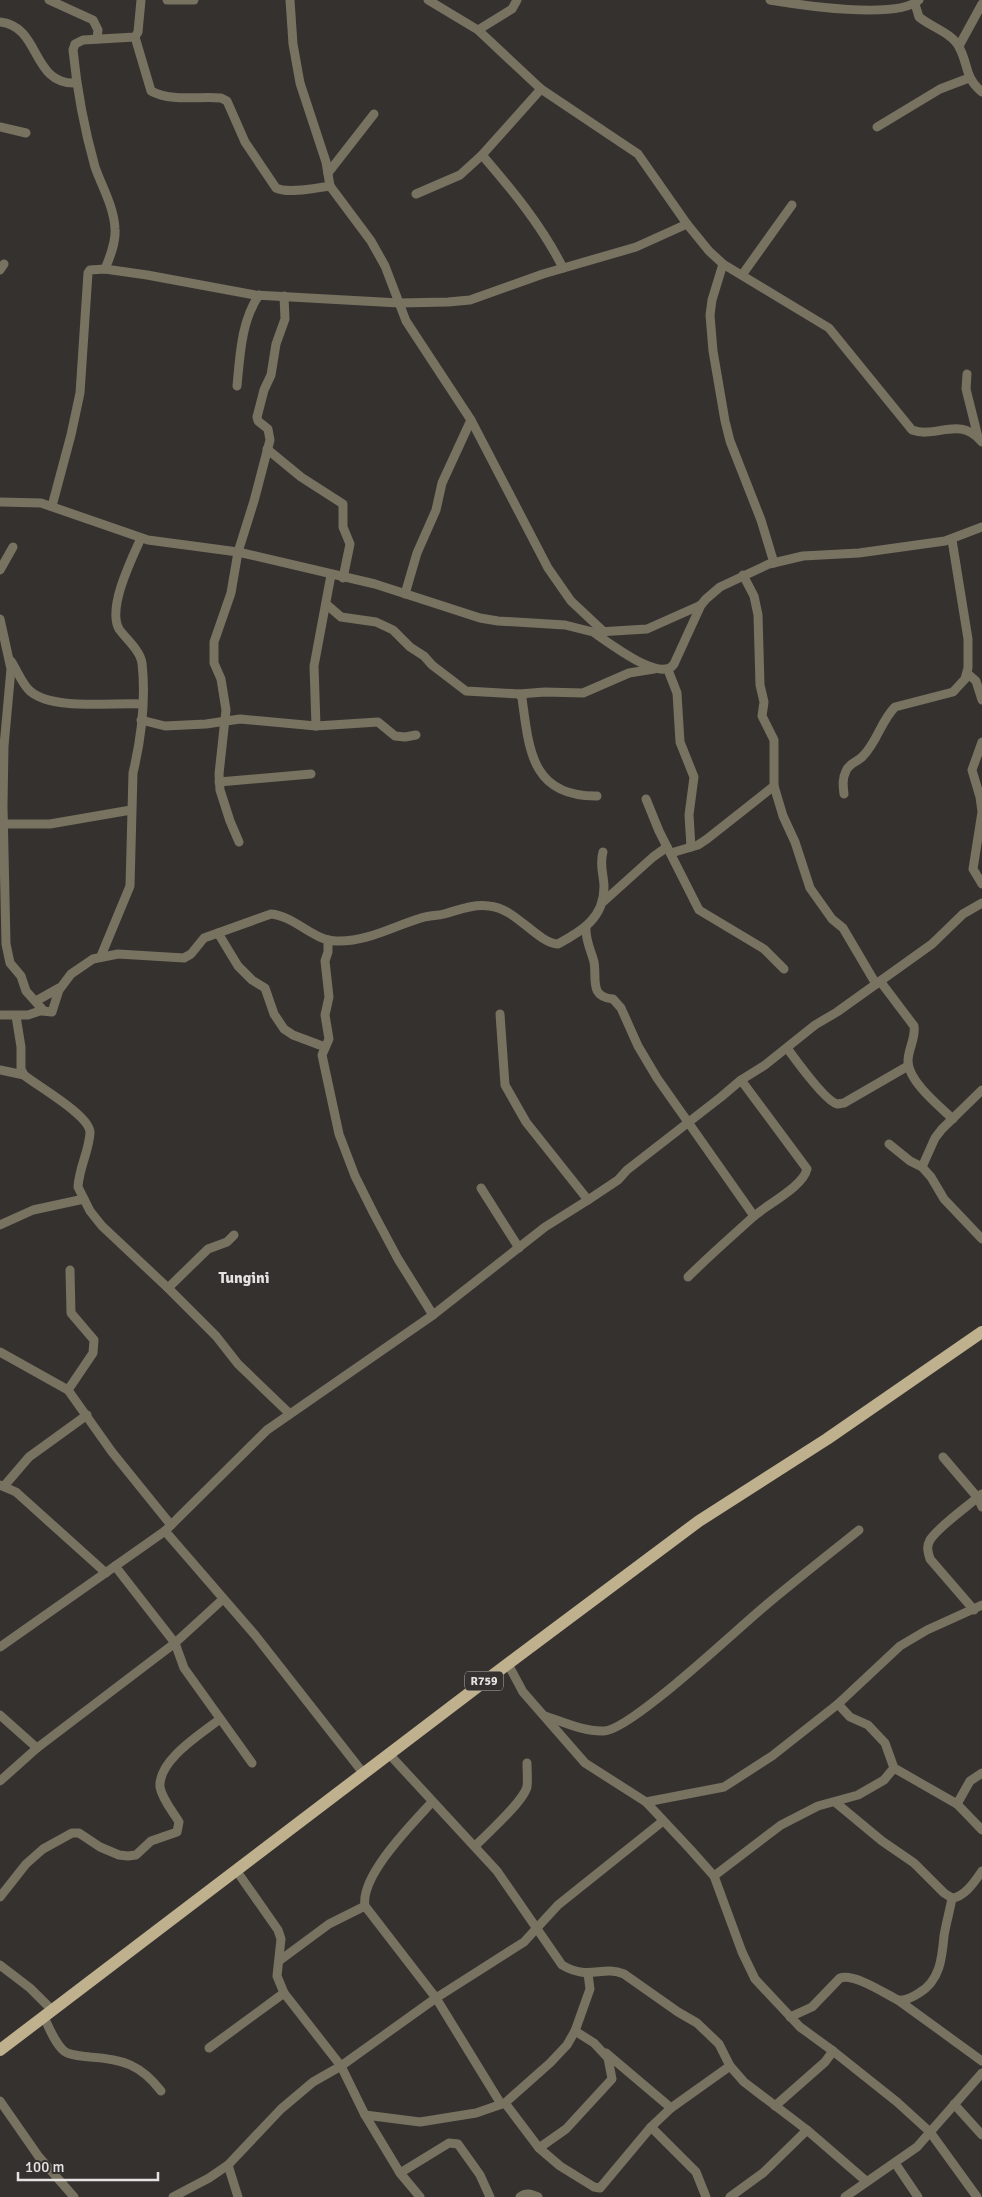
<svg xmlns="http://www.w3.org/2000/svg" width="982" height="2197" viewBox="0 0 982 2197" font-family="Signika,sans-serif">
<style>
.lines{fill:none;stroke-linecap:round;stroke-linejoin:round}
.street{stroke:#787261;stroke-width:9}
.primary{stroke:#bfb18e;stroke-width:12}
.labels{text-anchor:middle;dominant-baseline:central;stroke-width:4;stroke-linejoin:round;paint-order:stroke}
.shield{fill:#35312f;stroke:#b0aeac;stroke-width:1}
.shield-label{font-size:12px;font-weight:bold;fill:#e5e3e2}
.quarter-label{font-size:16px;font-weight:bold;fill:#e5e3e2;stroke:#35312f}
</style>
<rect width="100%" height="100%" fill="#35312f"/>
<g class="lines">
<g class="street">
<polyline points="49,0 93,20 98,30 97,39"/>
<polyline points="167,0 194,0"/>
<polyline points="290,0 293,44 300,83 326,162 330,186 371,241 385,266 406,321 471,420 548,568 571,601 603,631"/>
<path d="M428,0l50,30 63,59 97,65 49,70 22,27 14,13 106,64 83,102c25,9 47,-15 70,12"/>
<path d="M770,0c30,5 127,20 149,0"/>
<path d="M915,4l4,13c12,10 33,16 40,30 10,18 5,30 23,45"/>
<path d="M0,22c41,4 31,63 76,61"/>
<polyline points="478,30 512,9 517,0"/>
<path d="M135,37l16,54c20,11 48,5 70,7l6,3 18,41 31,46c11,6 40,0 54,-2"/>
<polyline points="959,46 982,4"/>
<polyline points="0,127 26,133"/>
<polyline points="877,127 940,89 969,78"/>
<path d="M482,155c31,36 60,71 81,113"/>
<polyline points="328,173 374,114"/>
<polyline points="416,194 460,175 482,155 541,89"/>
<polyline points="723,264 712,300 710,315 713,351 725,421 730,441 761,520 774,563"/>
<path d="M105,269c5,-12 11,-27 10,-40 -1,-22 -13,-42 -20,-62 -11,-39 -18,-77 -22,-117l2,-6 8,-4 52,-3 3,-5 3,-32"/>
<polyline points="0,270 4,264"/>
<polyline points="742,275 792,205"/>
<polyline points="967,374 966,389 978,437"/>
<path d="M237,386c3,-30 4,-65 22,-91"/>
<polyline points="267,449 301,477 343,504 343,527 350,544 343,578"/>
<path d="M0,502l41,1 107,37 90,12 137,32 105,34 18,3 67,4 28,7c14,9 68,52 81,32l27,-59 5,-6 14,-12 49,-23 34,-8 56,-3 86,-12 37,-14"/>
<polyline points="52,506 71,435 80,393 88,273 90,270 105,269 147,275 255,295 399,303 448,302 470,300 543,274 636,247 687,224"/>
<polyline points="0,570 13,547"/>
<polyline points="743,575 754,596 758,615 760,685 764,702 762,716 774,740 774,786 783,816 795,842 810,888 832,919 843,928 876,984"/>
<polyline points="405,594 417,553 436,510 442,483 471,420"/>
<path d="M326,604l15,13 35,5 17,8 17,17 14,9 8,9 34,26 53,3 3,4c7,51 9,99 75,98"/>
<polyline points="0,619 11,669 4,746 3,806 6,944 10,963 21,976 26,991 43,1010 28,1015 0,1015"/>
<polyline points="598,632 647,629 701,605"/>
<path d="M11,661c6,9 11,23 19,30 23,20 83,11 112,13"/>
<polyline points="668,670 677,693 680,742 694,777 689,815 691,847"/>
<polyline points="967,673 976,681 982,700"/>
<polyline points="519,694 545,692 583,693 629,673 654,669"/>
<polyline points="141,720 165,726 206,724 240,719 316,726 378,722 395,736 405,737 416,735"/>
<polyline points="316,726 314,666 331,575"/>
<polyline points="982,742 972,770 980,797 982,812 973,869 982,884"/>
<polyline points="219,782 311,774"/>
<path d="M844,794c-1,-8 -2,-15 2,-23 3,-8 12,-9 17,-15 14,-14 18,-35 32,-49l58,-15 12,-13 3,-11v-29l-16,-99"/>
<polyline points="646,799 659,831 699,910 764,949 784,969"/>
<polyline points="3,824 50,824 131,810"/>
<polyline points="239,842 230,821 220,790 219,774 226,710 221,679 214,663 214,642 231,593 238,552 254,501 270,440 268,429 258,421 257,417 264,390 271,375 276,344 285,319 284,296"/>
<polyline points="671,853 698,845 707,839 774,786"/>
<polyline points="603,902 653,857 667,847"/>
<path d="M586,927c-1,13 5,23 8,35 3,17 -5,35 19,37l8,9 17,38 19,32 97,138"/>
<polyline points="218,933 238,966 252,980 265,988 274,1014 284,1029 293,1035 325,1047"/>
<polyline points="328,940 328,952 325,961 329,997 325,1015 329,1039 322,1055 339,1134 355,1176 374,1214 398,1259 433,1315"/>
<path d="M101,956l29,-70 3,-113c8,-34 13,-74 9,-110 -2,-13 -16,-24 -23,-34 -12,-21 13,-71 22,-91"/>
<path d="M880,981l34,45c2,12 -6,23 -6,35 0,20 31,45 45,58"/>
<polyline points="36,1001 59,988"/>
<path d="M42,1011l10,1 7,-22 12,-16 22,-15 25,-5 66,4 7,-4 13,-16 67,-24c24,2 42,27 66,27 30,1 57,-15 84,-23 8,-3 16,-2 23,-4 15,-4 28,-10 45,-8 27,2 48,37 69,38 24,-13 46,-26 46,-57 0,-12 -5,-22 -1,-35"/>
<polyline points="500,1014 505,1085 526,1122 588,1200"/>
<path d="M16,1016l5,31v22l3,6c13,11 67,41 66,58 -1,18 -11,35 -12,54l12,24 12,15 66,62 48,48 22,28 52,50"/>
<path d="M787,1048c8,11 38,53 50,56 2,0 5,-1 7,-1l64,-37"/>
<polyline points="0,1070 24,1075"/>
<polyline points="889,1144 910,1161 922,1167 931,1177 944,1199 982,1239"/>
<polyline points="922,1167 935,1138 942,1129 982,1090"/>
<polyline points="481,1188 519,1248"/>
<polyline points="0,1225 33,1210 84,1199"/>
<path d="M688,1277c20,-20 43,-40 65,-60 13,-12 50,-30 54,-48l-66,-89"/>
<polyline points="168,1288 208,1249 227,1242 234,1235"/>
<polyline points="0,1352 68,1390 112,1452 171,1525"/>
<polyline points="68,1390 93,1353 94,1340 71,1313 70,1270"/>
<polyline points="943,1457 978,1498 982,1507"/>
<polyline points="0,1485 16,1492 106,1573"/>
<polyline points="5,1485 29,1457 87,1415"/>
<polyline points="165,1531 255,1635 364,1774"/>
<polyline points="115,1566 175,1643 184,1668 252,1763"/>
<path d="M974,1610l-44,-51c-2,-7 -4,-12 0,-19 9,-14 38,-34 52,-46"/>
<polyline points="0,1647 165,1531 267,1430 433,1315 545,1227 588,1200 618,1180 627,1170 721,1097 741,1080 765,1065 815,1025 837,1012 932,944 963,914 982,903"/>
<polyline points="508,1664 523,1692 585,1763 646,1802 690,1849 714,1876 742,1952 755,1979 800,2027 833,2051 897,2102 930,2132 977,2197"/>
<polyline points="838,1704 850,1717 868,1725 885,1743 894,1768 957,1804 982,1830"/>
<polyline points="0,1715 37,1748"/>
<path d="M545,1716c18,6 40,16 59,15 26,0 134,-103 161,-125 31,-26 63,-51 94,-76"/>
<path d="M389,1754l108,117 65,94c27,16 40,0 62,9l54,38 19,11 22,21 11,22 14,16 63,48 59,51"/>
<polyline points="0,1781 37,1748 175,1643 222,1600"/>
<path d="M432,1802c-20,22 -72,74 -67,104l71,92 65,106"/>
<polyline points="646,1802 724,1787 772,1756 838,1704 900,1646 927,1630 982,1605"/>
<path d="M835,1802l47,39 32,22 30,30 8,5c13,-1 23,-17 30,-27"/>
<polyline points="957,1804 970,1781 982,1773"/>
<path d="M475,1846c12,-12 48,-44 52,-59 1,-7 0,-16 0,-24"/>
<polyline points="236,1870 278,1930 281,1939 277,1976 284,1993 341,2066 365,2115 400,2173 420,2197"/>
<polyline points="714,1876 781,1825 818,1806 858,1795 884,1780 894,1768"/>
<path d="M0,1897l26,-33 17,-15 29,-16h7l21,14 19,8 9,1 8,-1 15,-14 26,-9 2,-10c-6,-10 -17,-23 -19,-35 -2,-27 41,-53 60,-68"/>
<polyline points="279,1961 329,1924 365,1906"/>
<polyline points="0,1965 30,1988 52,2010"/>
<polyline points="898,2000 982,2061"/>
<path d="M44,2017c5,11 11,26 20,34 6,5 19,5 26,6 33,2 51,8 71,34"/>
<path d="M790,2017l22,-10 28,-29c14,-5 44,15 58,22 8,1 15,-3 21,-7 21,-12 23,-35 25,-57 2,-13 6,-26 8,-38"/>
<polyline points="209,2048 284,1993"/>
<polyline points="606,2053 671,2108"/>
<polyline points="0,2101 39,2157 74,2197"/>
<polyline points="505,2103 539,2148 560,2166 594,2187 600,2188 651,2127 671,2108 730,2066"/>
<polyline points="954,2104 982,2135"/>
<polyline points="775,2106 825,2062 833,2051"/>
<polyline points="365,2115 420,2122 476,2113 505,2103 550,2063 567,2045 575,2031 590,1989 588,1974"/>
<polyline points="651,2127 696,2172 706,2197"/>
<polyline points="539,2148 566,2129 612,2079 608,2058 594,2043 575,2031"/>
<polyline points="895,2163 918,2197"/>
<polyline points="228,2165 238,2197"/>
<polyline points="400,2173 449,2143 458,2144 480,2175 490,2197"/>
<polyline points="173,2197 209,2178 228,2165 281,2109 313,2082 341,2066 436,1998 524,1942 558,1905 663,1821"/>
<path d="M520,2197c6,-5 11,-3 18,0"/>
<polyline points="730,2197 763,2173 807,2130"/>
<polyline points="845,2197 917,2147 982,2073"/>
</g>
<polyline class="primary" points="0,2050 493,1675 699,1521 827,1439 982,1332"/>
</g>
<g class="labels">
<rect class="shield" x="465" y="1671.5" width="38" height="19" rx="4"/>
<g class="shield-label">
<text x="484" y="1681">R759</text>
</g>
<g class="quarter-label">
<text x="244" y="1278">Tungini</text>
</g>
</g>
<path d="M18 2172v8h140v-8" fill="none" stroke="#e5e3e2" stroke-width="2.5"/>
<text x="25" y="2172" font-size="15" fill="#e5e3e2" stroke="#35312f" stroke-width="4" paint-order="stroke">100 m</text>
</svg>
